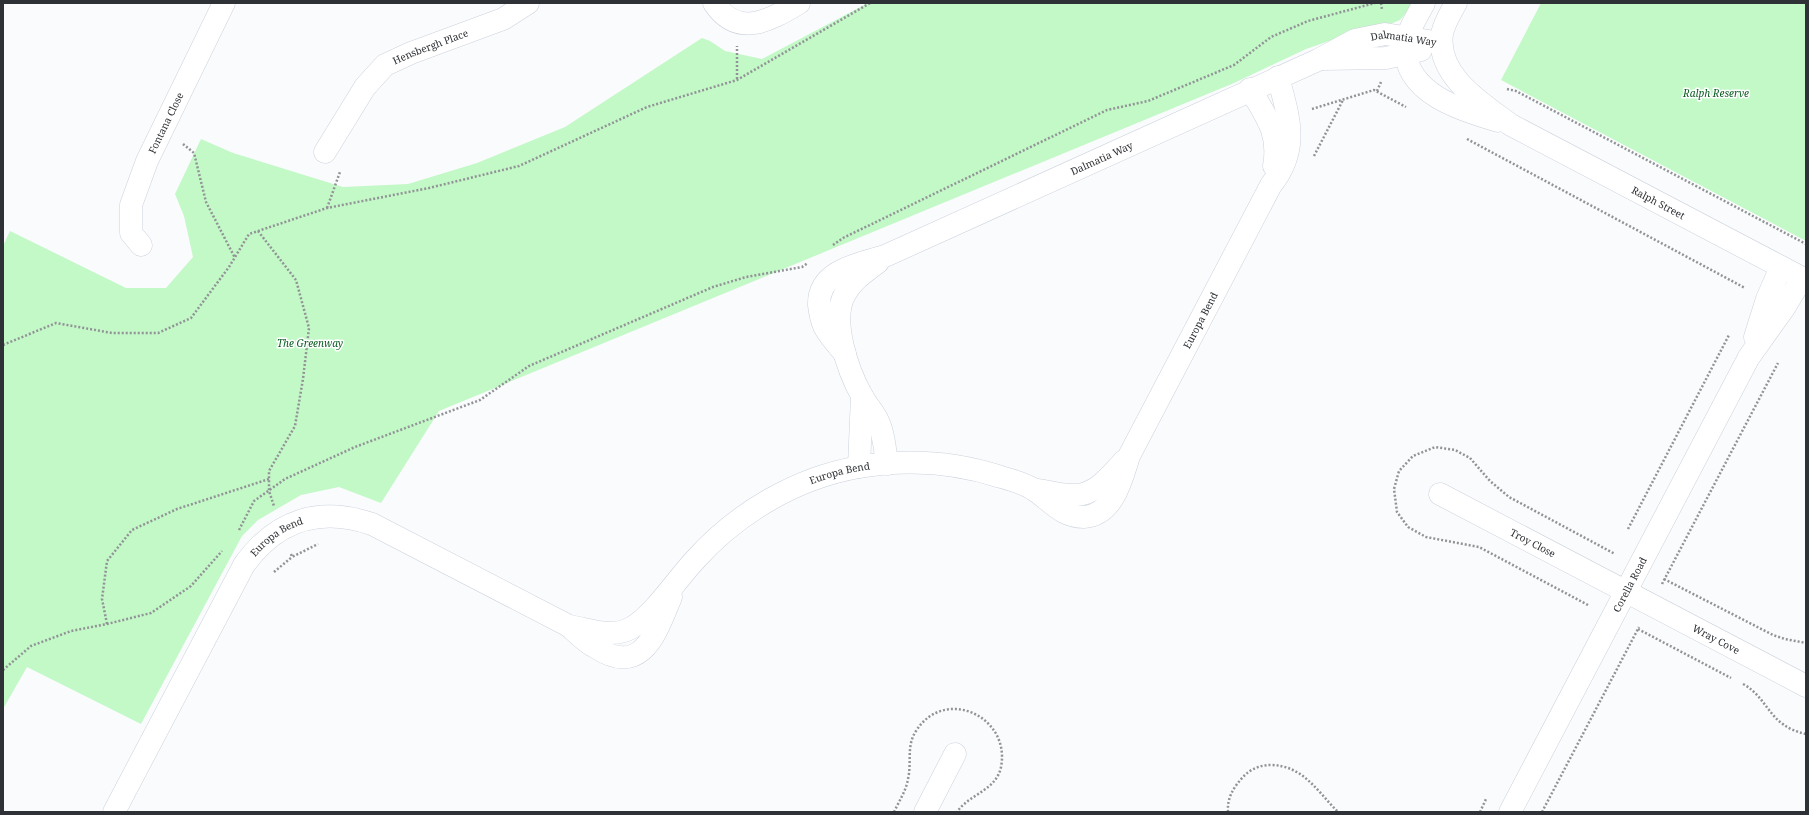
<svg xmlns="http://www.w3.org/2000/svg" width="1809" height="815" viewBox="0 0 1809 815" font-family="'Noto Serif',serif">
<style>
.green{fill:#c3f8c7}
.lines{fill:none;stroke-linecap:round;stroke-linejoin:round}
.street-casing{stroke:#ccd2dc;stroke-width:23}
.path{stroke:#919396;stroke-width:2.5;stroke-dasharray:2 2;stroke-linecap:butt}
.street{stroke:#fff;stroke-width:22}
.labels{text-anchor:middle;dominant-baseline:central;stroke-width:3;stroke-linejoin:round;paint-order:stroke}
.street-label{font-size:10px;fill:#2e3135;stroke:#fff}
.park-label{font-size:10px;font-style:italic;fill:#085a20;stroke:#fff}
</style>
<rect width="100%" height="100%" fill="#fafbfd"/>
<g class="green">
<polygon points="868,3 1414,3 1400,20 1388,25 1335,39 1306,49 1234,83 439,411 381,503 339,487 301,495 258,520 242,536 141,724 27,667 3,709 3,246 10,231 126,288 166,288 193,257 184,216 175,194 201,139 233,153 343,187 408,184 477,163 565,127 702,38 710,41 725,51 762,59"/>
<polygon points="1541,3 1806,3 1806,241 1501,80"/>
</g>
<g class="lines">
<defs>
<g id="street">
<path d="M714,3c24,36 57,17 85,0"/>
<path d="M1424,3c-6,12 -17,28 -18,42 -4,48 57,66 92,76"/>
<path id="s1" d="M1456,3c-5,9 -12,20 -14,31 -6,42 41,70 69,91l295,155"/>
<polyline points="1323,59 1386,58 1421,50"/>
<path d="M1250,89c16,27 30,44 24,77"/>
<path id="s2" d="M325,152l40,-65 20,-22 26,-12 92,-34 25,-16"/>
<path id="s3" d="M141,245l-10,-12v-28l16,-44 77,-158"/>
<path d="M878,262c-11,9 -26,18 -33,32 -15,26 3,77 17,102 4,8 11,15 15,23 7,14 8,30 10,45"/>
<polyline points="1755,337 1767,299 1781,267"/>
<path id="s4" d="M845,354c-7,-9 -16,-18 -21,-28 -3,-7 -4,-13 -5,-21 -1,-35 40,-41 66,-49l433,-196 37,-20 30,-6 56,9"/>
<polyline points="859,467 862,396"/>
<path d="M1033,489c13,2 30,7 43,6 21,-1 35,-20 48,-34"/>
<path id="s5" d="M1440,494l366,192"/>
<path id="s6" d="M569,626c20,3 42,13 62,2 22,-12 46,-49 64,-68 42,-47 101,-82 164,-93 47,-8 96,-5 142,10 11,3 22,6 32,12 17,11 28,28 51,28 30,-2 38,-39 45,-61l142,-271c29,-36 18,-67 7,-108"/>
<path id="s7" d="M114,812l130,-247c32,-45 75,-59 128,-41l197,102c8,7 16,16 26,21 47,31 61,-14 76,-50"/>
<polyline points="925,812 955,754"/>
<path id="s8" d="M1510,812l239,-455 35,-49 18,-30"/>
</g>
</defs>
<use href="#street" class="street-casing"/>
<g class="path">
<polyline points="1381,3 1382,10"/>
<polyline points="737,79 737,46"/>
<polyline points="1507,89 1516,91 1806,244"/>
<polyline points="1377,91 1381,82"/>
<polyline points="1312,109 1374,90 1406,107"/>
<polyline points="1467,139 1745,288"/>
<polyline points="183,144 194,153 206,202 235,258"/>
<polyline points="1314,156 1343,100"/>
<polyline points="327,208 340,172"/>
<polyline points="258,231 296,280 309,328 303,379 295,426 269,471 269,491 274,506"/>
<polyline points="833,245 843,238 1107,110 1148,101 1234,65 1271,37 1308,21 1375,3"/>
<polyline points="3,345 56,323 112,333 158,333 191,318 229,267 249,234 327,208 429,188 519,166 647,107 737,80 870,3"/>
<polyline points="1628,529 1729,335"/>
<polyline points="239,530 254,501 285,479 355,447 480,400 529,366 713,287 746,277 802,267 808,263"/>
<polyline points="291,554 292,557 318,544"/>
<polyline points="274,572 292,557"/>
<polyline points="1664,579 1773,635 1785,639 1806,643"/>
<polyline points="1662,584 1778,363"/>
<polyline points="1588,605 1479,547 1426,537 1408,527 1397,512 1394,489 1399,471 1413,456 1435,447 1455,450 1470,458 1490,481 1509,497 1615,554"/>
<polyline points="107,624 102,599 107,561 132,530 177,509 269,479"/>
<polyline points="1638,629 1731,678"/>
<polyline points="3,670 31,646 71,631 107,624 151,613 191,586 222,551"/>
<path d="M1743,684c26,14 25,42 63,50"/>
<path d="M894,812c5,-11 12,-21 14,-33 4,-17 -2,-33 8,-48 28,-45 95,-15 85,36 -5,24 -32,27 -44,45"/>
<path d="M1228,812c-1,-15 6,-25 15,-35 7,-8 18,-12 27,-12 33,0 47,26 68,47"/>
<polyline points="1480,812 1486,799"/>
<polyline points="1542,812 1639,627"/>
</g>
<use href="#street" class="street"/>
</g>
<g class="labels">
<g class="street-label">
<text stroke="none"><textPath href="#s4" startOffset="713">Dalmatia Way</textPath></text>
<text stroke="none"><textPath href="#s2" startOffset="155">Hensbergh Place</textPath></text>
<text stroke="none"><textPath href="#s3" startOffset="133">Fontana Close</textPath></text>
<text stroke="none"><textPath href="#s4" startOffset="384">Dalmatia Way</textPath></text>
<text stroke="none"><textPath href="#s1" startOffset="321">Ralph Street</textPath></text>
<text stroke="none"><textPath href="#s6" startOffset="821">Europa Bend</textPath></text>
<text stroke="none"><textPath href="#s6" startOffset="329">Europa Bend</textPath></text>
<text stroke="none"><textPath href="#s7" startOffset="323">Europa Bend</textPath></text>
<text stroke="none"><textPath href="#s5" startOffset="105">Troy Close</textPath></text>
<text stroke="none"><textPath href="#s8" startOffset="257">Corella Road</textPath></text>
<text stroke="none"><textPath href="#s5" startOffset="312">Wray Cove</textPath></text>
</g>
<g class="park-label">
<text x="1716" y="93">Ralph Reserve</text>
<text x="310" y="343">The Greenway</text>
</g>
</g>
<rect width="1809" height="815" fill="none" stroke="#2e3135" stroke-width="8"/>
</svg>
